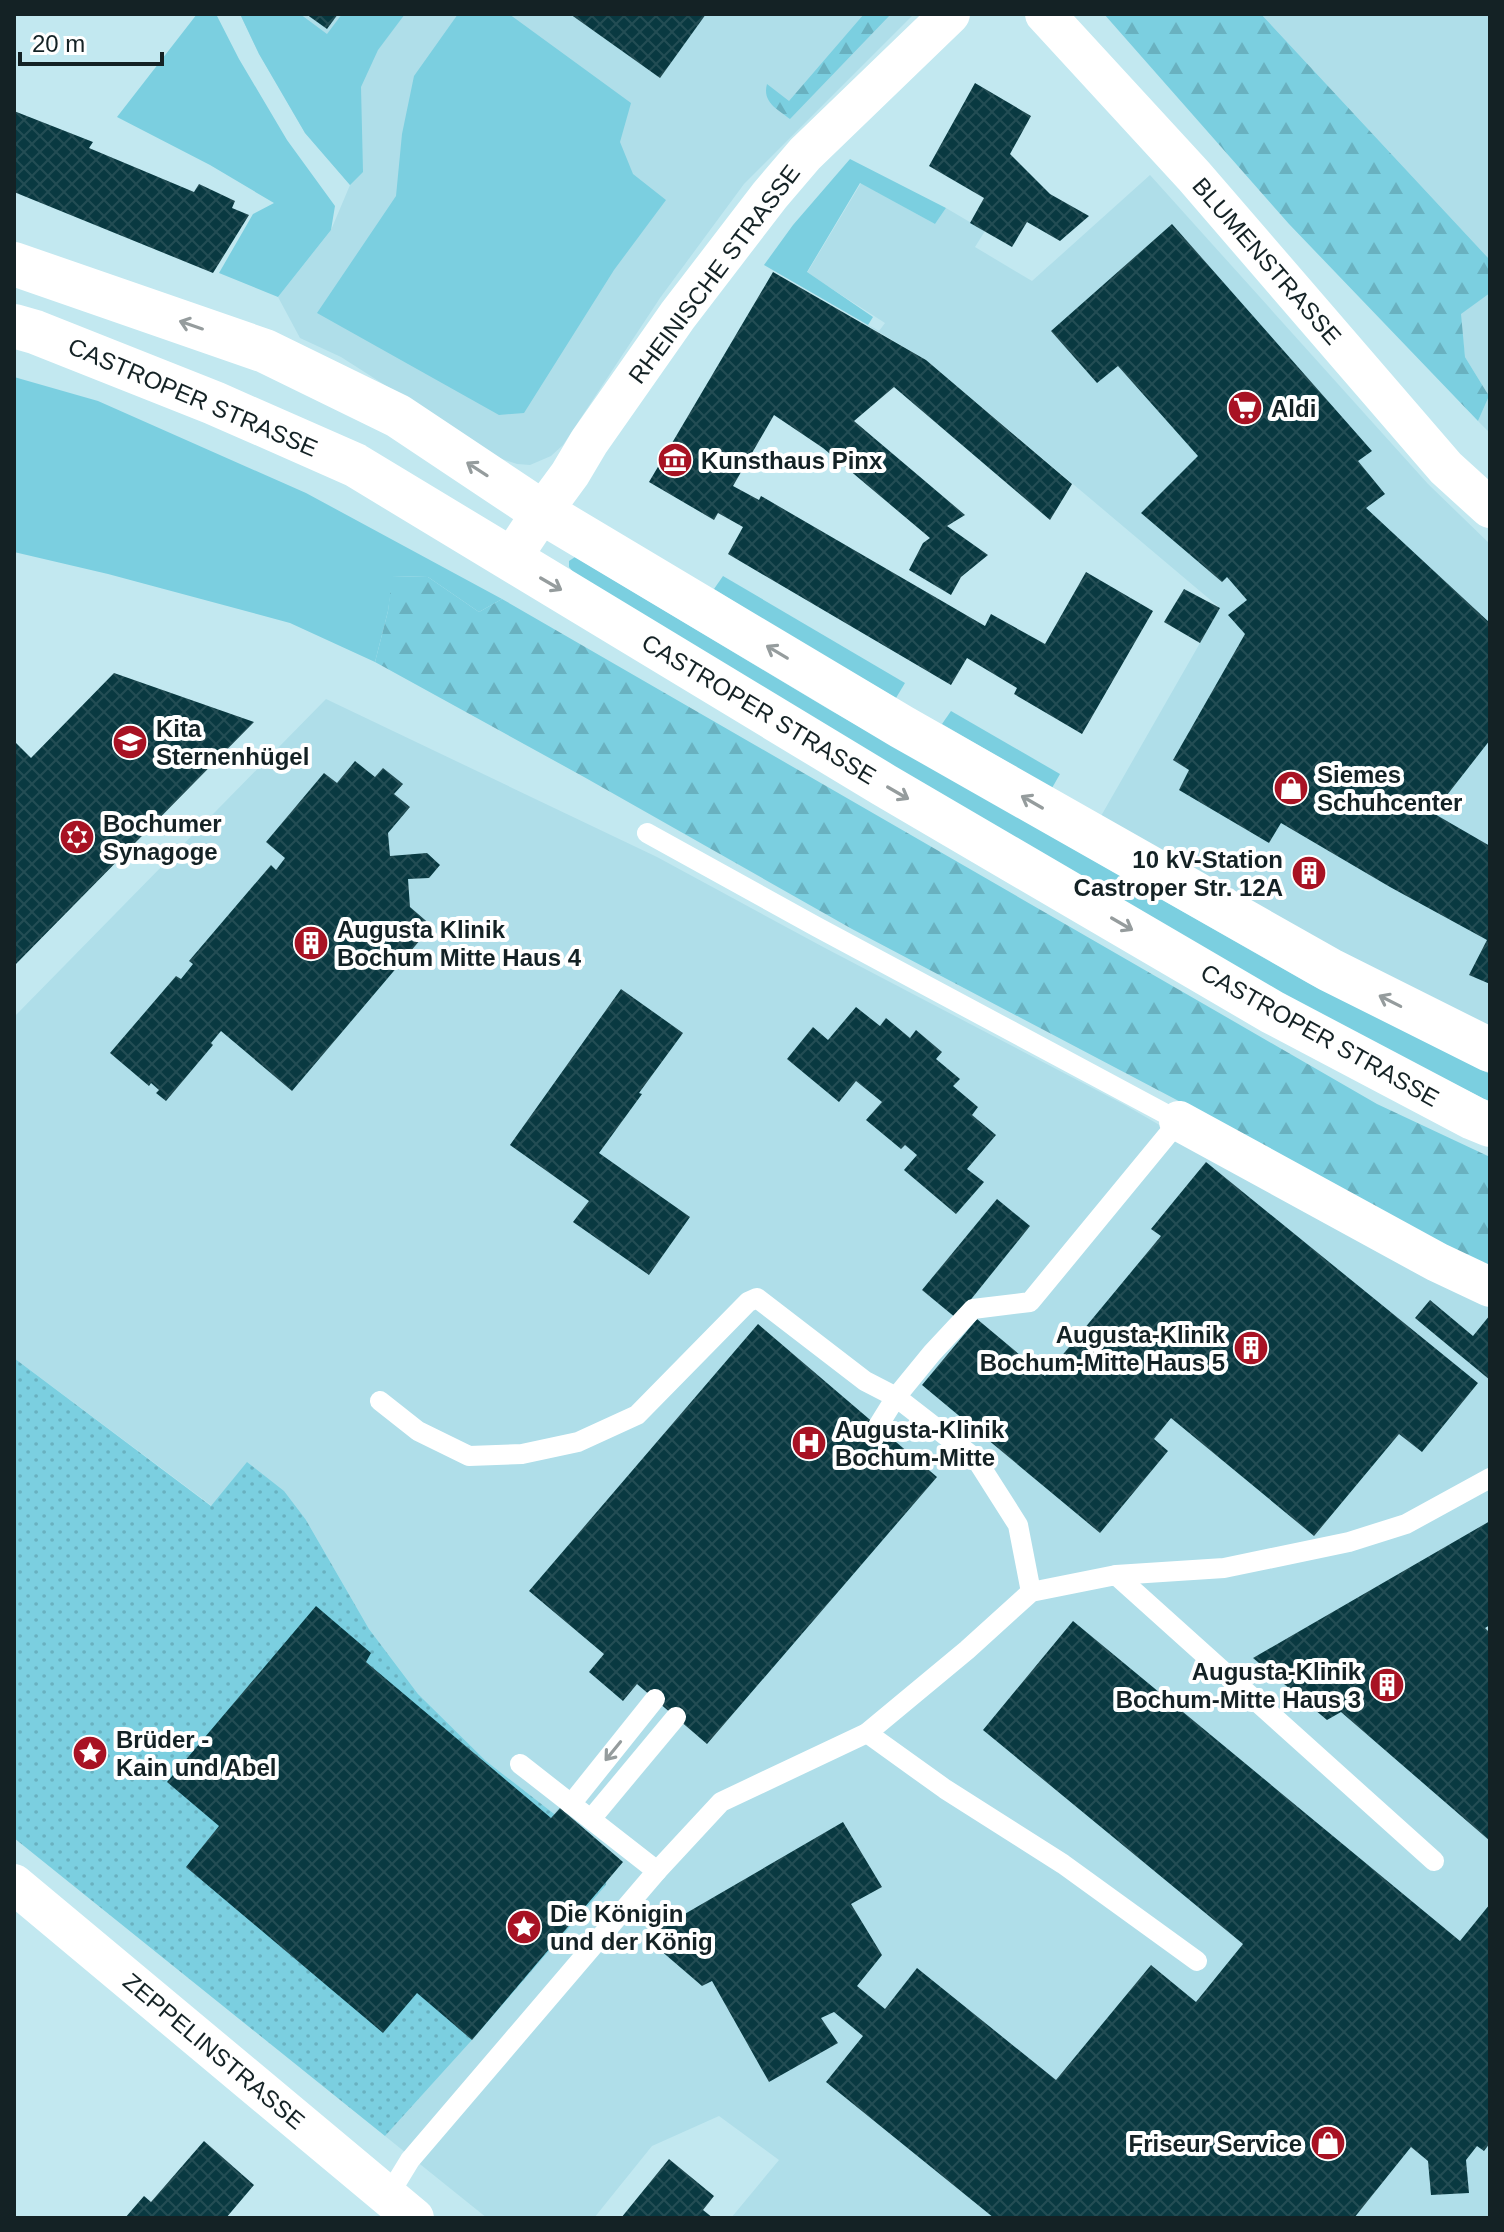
<svg xmlns="http://www.w3.org/2000/svg" width="1504" height="2232" viewBox="0 0 1504 2232" font-family="Helvetica,sans-serif">
<style>
.built{fill:#afdee9}
.grass{fill:#7bcfe0}
.forest{fill:url(#forest-firs)}
.park{fill:url(#park-dots)}
.building{fill:url(#building-cross-hatch)}
.lines{fill:none;stroke-linecap:round;stroke-linejoin:round}
.service{stroke:#fff;stroke-width:20}
.minor{stroke:#fff;stroke-width:40}
.secondary{stroke:#fff;stroke-width:44}
.oneway{stroke:#959c9d}
.labels{text-anchor:middle;dominant-baseline:central;stroke-width:8;stroke-linejoin:round;paint-order:stroke}
.street-label{font-size:24px;fill:#142225;stroke:#fff}
.poi-label{font-size:24px;font-weight:bold;fill:#142225;stroke:#fff;text-anchor:start}
</style>
<defs>
<pattern id="forest-firs" width="22" height="20" patternUnits="userSpaceOnUse" patternTransform="scale(2)"><rect width="22" height="20" fill="#7bcfe0"/><path d="M5 1l3.5 6h-7zM16 11l3.5 6h-7z" fill="#69b1c0"/></pattern>
<pattern id="park-dots" width="8" height="8" patternUnits="userSpaceOnUse" patternTransform="scale(2)"><rect width="8" height="8" fill="#7bcfe0"/><path d="M2 2h.1M6 6h.1" fill="none" stroke="#69b1c0" stroke-width="1.8" stroke-linecap="round"/></pattern>
<pattern id="building-cross-hatch" width="8" height="8" patternUnits="userSpaceOnUse" patternTransform="scale(2)"><rect width="8" height="8" fill="#093941"/><path d="M0 0l8 8M0 8l8-8" fill="none" stroke="#234d54"/></pattern>
</defs>
<rect width="100%" height="100%" fill="#c2e8f0"/>
<g class="built">
<polygon points="240,14 914,14 744,184 660,298 563,445 551,456 530,465 517,464 499,458 341,357 300,338 278,297 331,230 350,185 305,133 259,54"/>
<polygon points="1261,14 1490,14 1490,260"/>
<polygon points="1150,175 1428,484 1490,544 1490,1028 1338,955 1101,816 1220,608 926,360 847,313 879,331 885,323 807,273 861,183 935,224 946,208 985,231 975,247 1032,281"/>
<polygon points="1490,293 1490,433 1478,421 1489,396 1465,357 1460,314"/>
<polygon points="326,699 657,857 825,948 1125,1105 1356,1239 1490,1301 1490,2218 731,2218 779,2160 719,2116 652,2146 594,2218 487,2218 385,2136 472,2040 606,1885 607,1855 486,1761 418,1694 369,1629 306,1520 212,1506 14,1358 14,1017"/>
</g>
<g class="grass">
<polygon points="197,14 216,14 239,59 287,140 335,206 331,230 278,297 219,273 253,214 274,203 210,165 117,117"/>
<polygon points="240,14 300,14 327,34 342,14 405,14 378,50 361,87 363,172 350,185 305,133 259,54"/>
<polygon points="458,14 509,14 631,103 620,142 633,174 666,200 614,270 524,413 499,415 317,313 396,196 402,134 414,76"/>
<polygon points="850,159 946,208 935,224 860,183 807,272 873,317 868,325 764,265 793,225"/>
<polygon points="14,377 98,401 306,493 502,599 479,612 428,577 393,576 388,611 375,662 290,623 108,574 14,552"/>
<polygon points="575,557 830,710 1308,983 1490,1074 1490,1102 1297,1004 1067,872 579,579 569,567 569,561"/>
<polygon points="723,576 905,683 896,698 783,632 714,589"/>
<polygon points="951,711 1060,774 1052,788 942,724"/>
</g>
<g class="forest">
<path d="M864,14h27l-101,105c-13,-10 -28,-17 -23,-35l22,17z"/>
<polygon points="1104,14 1261,14 1490,260 1490,293 1461,314 1465,357 1489,396 1478,421 1289,224"/>
<polygon points="392,576 428,577 479,612 502,599 1377,1104 1490,1157 1490,1271 1211,1118 852,929 584,777 375,662 388,611"/>
</g>
<polygon class="park" points="14,1358 211,1506 247,1462 284,1491 306,1520 369,1629 418,1694 486,1761 607,1855 606,1885 472,2040 385,2136 14,1838"/>
<g class="building">
<polygon points="306,14 338,14 327,29"/>
<polygon points="570,14 706,14 660,78"/>
<polygon points="975,83 1031,116 1010,154 1050,194 1089,216 1060,241 1027,222 1012,247 970,223 984,198 929,166"/>
<polygon points="14,111 93,142 89,148 194,192 199,184 235,201 232,208 249,215 213,273 14,192"/>
<polygon points="1172,224 1372,451 1358,461 1385,494 1366,508 1490,623 1490,740 1433,813 1490,846 1490,984 1469,975 1487,940 1390,887 1281,823 1269,843 1179,790 1189,770 1173,760 1245,634 1228,615 1247,600 1227,577 1222,582 1141,513 1198,456 1118,366 1097,383 1051,331"/>
<polygon points="773,272 926,360 1072,484 1050,520 894,387 854,421 965,515 947,526 988,555 961,577 951,595 909,570 923,543 930,538 823,448 774,415 733,486 759,500 761,496 985,626 991,614 1045,644 1086,572 1153,611 1082,734 1014,694 1017,688 967,658 951,685 728,554 743,527 718,513 714,520 649,482"/>
<polygon points="1184,589 1220,608 1200,643 1164,622"/>
<polygon points="114,673 254,722 14,966 14,741 31,758"/>
<polygon points="355,761 375,777 383,768 403,784 394,794 410,807 388,833 390,856 427,853 440,865 429,878 408,879 410,907 432,926 292,1091 221,1031 211,1043 213,1045 166,1101 156,1093 159,1090 151,1083 149,1086 110,1053 176,976 181,979 193,964 189,961 271,865 276,870 285,858 266,842 324,773 337,783"/>
<polygon points="1303,862 1322,873 1315,885 1296,873"/>
<polygon points="621,989 683,1033 639,1093 642,1094 599,1153 690,1217 649,1275 573,1222 589,1201 510,1145"/>
<polygon points="856,1007 880,1026 886,1018 910,1038 916,1030 942,1052 936,1059 960,1079 953,1086 978,1107 972,1115 996,1135 967,1169 984,1182 956,1214 904,1170 917,1155 905,1145 901,1149 866,1120 882,1102 856,1081 839,1102 787,1059 813,1027 828,1040"/>
<polygon points="1206,1162 1478,1383 1422,1452 1399,1434 1314,1536 1171,1418 1154,1439 1168,1451 1100,1533 922,1385 977,1319 1045,1376 1161,1236 1151,1229"/>
<polygon points="997,1199 1030,1226 956,1318 922,1290"/>
<polygon points="1430,1300 1473,1336 1490,1315 1490,1380 1415,1318"/>
<polygon points="758,1324 937,1477 707,1744 637,1684 623,1701 589,1672 604,1654 529,1591"/>
<polygon points="1490,1521 1490,1625 1485,1628 1490,1633 1490,1841 1341,1712 1327,1720 1253,1658"/>
<polygon points="316,1606 371,1653 366,1662 551,1818 560,1808 623,1862 472,2040 417,1993 383,2033 186,1867 219,1826 167,1782"/>
<polygon points="1073,1621 1460,1941 1490,1904 1490,2143 1484,2151 1477,2146 1466,2160 1469,2193 1431,2195 1428,2161 1411,2147 1354,2218 994,2218 826,2082 863,2036 834,2012 821,2018 838,2043 769,2082 712,1981 702,1986 645,1937 843,1822 882,1887 851,1904 882,1955 857,1986 885,2009 917,1968 1056,2080 1151,1965 1196,2002 1243,1944 983,1730"/>
<polygon points="204,2141 254,2185 226,2218 125,2218 144,2196 151,2202"/>
<polygon points="669,2159 714,2196 703,2210 713,2218 621,2218"/>
</g>
<g class="lines">
<g class="service">
<polyline points="380,1401 418,1431 469,1456 522,1454 578,1442 637,1415 748,1302 757,1298 865,1381 896,1397 932,1353 973,1309 1030,1302 1179,1121 817,927 647,833"/>
<polyline points="878,1426 896,1397 976,1459 1018,1525 1031,1592"/>
<polyline points="1116,1575 1224,1568 1349,1542 1406,1524 1490,1478"/>
<polyline points="867,1733 945,1789 1063,1864 1197,1961"/>
<polyline points="520,1764 657,1871"/>
<polyline points="571,1804 655,1699"/>
<polyline points="591,1819 676,1717"/>
<polyline points="388,2196 410,2160 657,1871 721,1802 867,1733 967,1650 1031,1592 1116,1575 1434,1861"/>
</g>
<g class="minor">
<polyline points="1045,14 1194,176 1446,468 1490,508"/>
<polyline points="510,560 542,512 570,474 589,442 678,315 770,195 805,154 950,14"/>
<polyline points="1179,1121 1437,1262 1490,1287"/>
<polyline points="14,1884 414,2218"/>
</g>
<g class="secondary">
<polyline points="14,264 265,351 398,416 542,512 902,727 1330,970 1490,1050"/>
<polyline points="14,326 35,332 214,403 355,465 884,785 1272,1012 1473,1118 1490,1125"/>
</g>
</g>
<defs><path id="oneway-shaft" d="M-6 0H5M1.5-3L5.5 0L1.5 3" fill="none" stroke-width="1.6" stroke-linecap="round" stroke-linejoin="round" transform="scale(2)"/></defs>
<g class="oneway">
<use href="#oneway-shaft" transform="translate(191 325) rotate(-161)"/>
<use href="#oneway-shaft" transform="translate(477 469) rotate(-147)"/>
<use href="#oneway-shaft" transform="translate(551 584) rotate(30)"/>
<use href="#oneway-shaft" transform="translate(777 652) rotate(-149)"/>
<use href="#oneway-shaft" transform="translate(898 793) rotate(30)"/>
<use href="#oneway-shaft" transform="translate(1032 802) rotate(-150)"/>
<use href="#oneway-shaft" transform="translate(1122 924) rotate(30)"/>
<use href="#oneway-shaft" transform="translate(1390 1001) rotate(-153)"/>
<use href="#oneway-shaft" transform="translate(613 1751) rotate(129)"/>
</g>
<defs>
<symbol id="supermarket-disc" viewBox="-11 -11 22 22"><circle r="9.5" fill="#a81223" stroke="#fff"/><path d="M-6-5.5h2.5l.6 2H6L4.5 2H-2.5L-4.4-4H-6ZM-1.5 3.2a1.3 1.3 0 1 0 .1 0ZM3 3.2a1.3 1.3 0 1 0 .1 0Z" fill="#fff"/></symbol>
<symbol id="museum-disc" viewBox="-11 -11 22 22"><circle r="9.5" fill="#a81223" stroke="#fff"/><path d="M0-6L6-3V-2H-6V-3ZM-5-1h2V3h-2ZM-1-1h2V3h-2ZM3-1h2V3H3ZM-6 4H6V6H-6Z" fill="#fff"/></symbol>
<symbol id="school-disc" viewBox="-11 -11 22 22"><circle r="9.5" fill="#a81223" stroke="#fff"/><path d="M0-5L7-2L0 1L-7-2ZM-4 1L0 2.5L4 1V4Q0 6-4 4Z" fill="#fff"/></symbol>
<symbol id="shop-disc" viewBox="-11 -11 22 22"><circle r="9.5" fill="#a81223" stroke="#fff"/><path d="M-5-2.5h2.3a2.7 3.5 0 0 1 5.4 0H5L5.5 6h-11ZM-1.5-2.5h3a1.5 2.3 0 0 0-3 0Z" fill="#fff"/></symbol>
<symbol id="synagogue-disc" viewBox="-11 -11 22 22"><circle r="9.5" fill="#a81223" stroke="#fff"/><path d="M0-6.5L5.6 3.2H-5.6ZM0 6.5L5.6-3.2H-5.6Z" fill="#fff"/></symbol>
<symbol id="building-disc" viewBox="-11 -11 22 22"><circle r="9.5" fill="#a81223" stroke="#fff"/><path d="M-4-6H4V6H1V3H-1V6H-4ZM-2.5-4.3h1.7v1.8h-1.7ZM.8-4.3h1.7v1.8H.8ZM-2.5-1h1.7V.8h-1.7ZM.8-1h1.7V.8H.8Z" fill="#fff"/></symbol>
<symbol id="hospital-disc" viewBox="-11 -11 22 22"><circle r="9.5" fill="#a81223" stroke="#fff"/><path d="M-5-5h3v3.5h4V-5h3V5h-3V1.5h-4V5h-3Z" fill="#fff"/></symbol>
<symbol id="sight-disc" viewBox="-11 -11 22 22"><circle r="9.5" fill="#a81223" stroke="#fff"/><path d="M0-6L1.8-2.2L6-1.7L2.9 1.2L3.7 5.4L0 3.3L-3.7 5.4L-2.9 1.2L-6-1.7L-1.8-2.2Z" fill="#fff"/></symbol>
</defs>
<g fill-rule="evenodd">
<use href="#supermarket-disc" x="1225" y="388" width="40" height="40"/>
<use href="#museum-disc" x="655" y="440" width="40" height="40"/>
<use href="#school-disc" x="110" y="722" width="40" height="40"/>
<use href="#shop-disc" x="1271" y="768" width="40" height="40"/>
<use href="#synagogue-disc" x="57" y="817" width="40" height="40"/>
<use href="#building-disc" x="1289" y="853" width="40" height="40"/>
<use href="#building-disc" x="291" y="923" width="40" height="40"/>
<use href="#building-disc" x="1231" y="1328" width="40" height="40"/>
<use href="#hospital-disc" x="789" y="1423" width="40" height="40"/>
<use href="#building-disc" x="1367" y="1665" width="40" height="40"/>
<use href="#sight-disc" x="70" y="1733" width="40" height="40"/>
<use href="#sight-disc" x="504" y="1907" width="40" height="40"/>
<use href="#shop-disc" x="1308" y="2123" width="40" height="40"/>
</g>
<g class="labels">
<g class="street-label">
<text transform="translate(1267 261) rotate(49)">BLUMENSTRASSE</text>
<text transform="translate(714 274) rotate(-53)">RHEINISCHE STRASSE</text>
<text transform="translate(193 397) rotate(23)">CASTROPER STRASSE</text>
<text transform="translate(759 709) rotate(31)">CASTROPER STRASSE</text>
<text transform="translate(1320 1035) rotate(29)">CASTROPER STRASSE</text>
<text transform="translate(214 2051) rotate(40)">ZEPPELINSTRASSE</text>
</g>
<g class="poi-label">
<text x="1271" y="408">Aldi</text>
<text x="701" y="460">Kunsthaus Pinx</text>
<text x="156" y="728">Kita<tspan x="156" dy="28">Sternenhügel</tspan></text>
<text x="1317" y="774">Siemes<tspan x="1317" dy="28">Schuhcenter</tspan></text>
<text x="103" y="823">Bochumer<tspan x="103" dy="28">Synagoge</tspan></text>
<text x="1283" y="859" text-anchor="end">10 kV-Station<tspan x="1283" dy="28">Castroper Str. 12A</tspan></text>
<text x="337" y="929">Augusta Klinik<tspan x="337" dy="28">Bochum Mitte Haus 4</tspan></text>
<text x="1225" y="1334" text-anchor="end">Augusta-Klinik<tspan x="1225" dy="28">Bochum-Mitte Haus 5</tspan></text>
<text x="835" y="1429">Augusta-Klinik<tspan x="835" dy="28">Bochum-Mitte</tspan></text>
<text x="1361" y="1671" text-anchor="end">Augusta-Klinik<tspan x="1361" dy="28">Bochum-Mitte Haus 3</tspan></text>
<text x="116" y="1739">Brüder -<tspan x="116" dy="28">Kain und Abel</tspan></text>
<text x="550" y="1913">Die Königin<tspan x="550" dy="28">und der König</tspan></text>
<text x="1302" y="2143" text-anchor="end">Friseur Service</text>
</g>
</g>
<rect width="1504" height="2232" fill="none" stroke="#142225" stroke-width="32"/>
<path d="M20 52v12h142v-12" fill="none" stroke="#142225" stroke-width="4"/>
<text x="32" y="52" font-size="24" fill="#142225" stroke="#ffffff" stroke-width="6" paint-order="stroke">20 m</text>
</svg>
